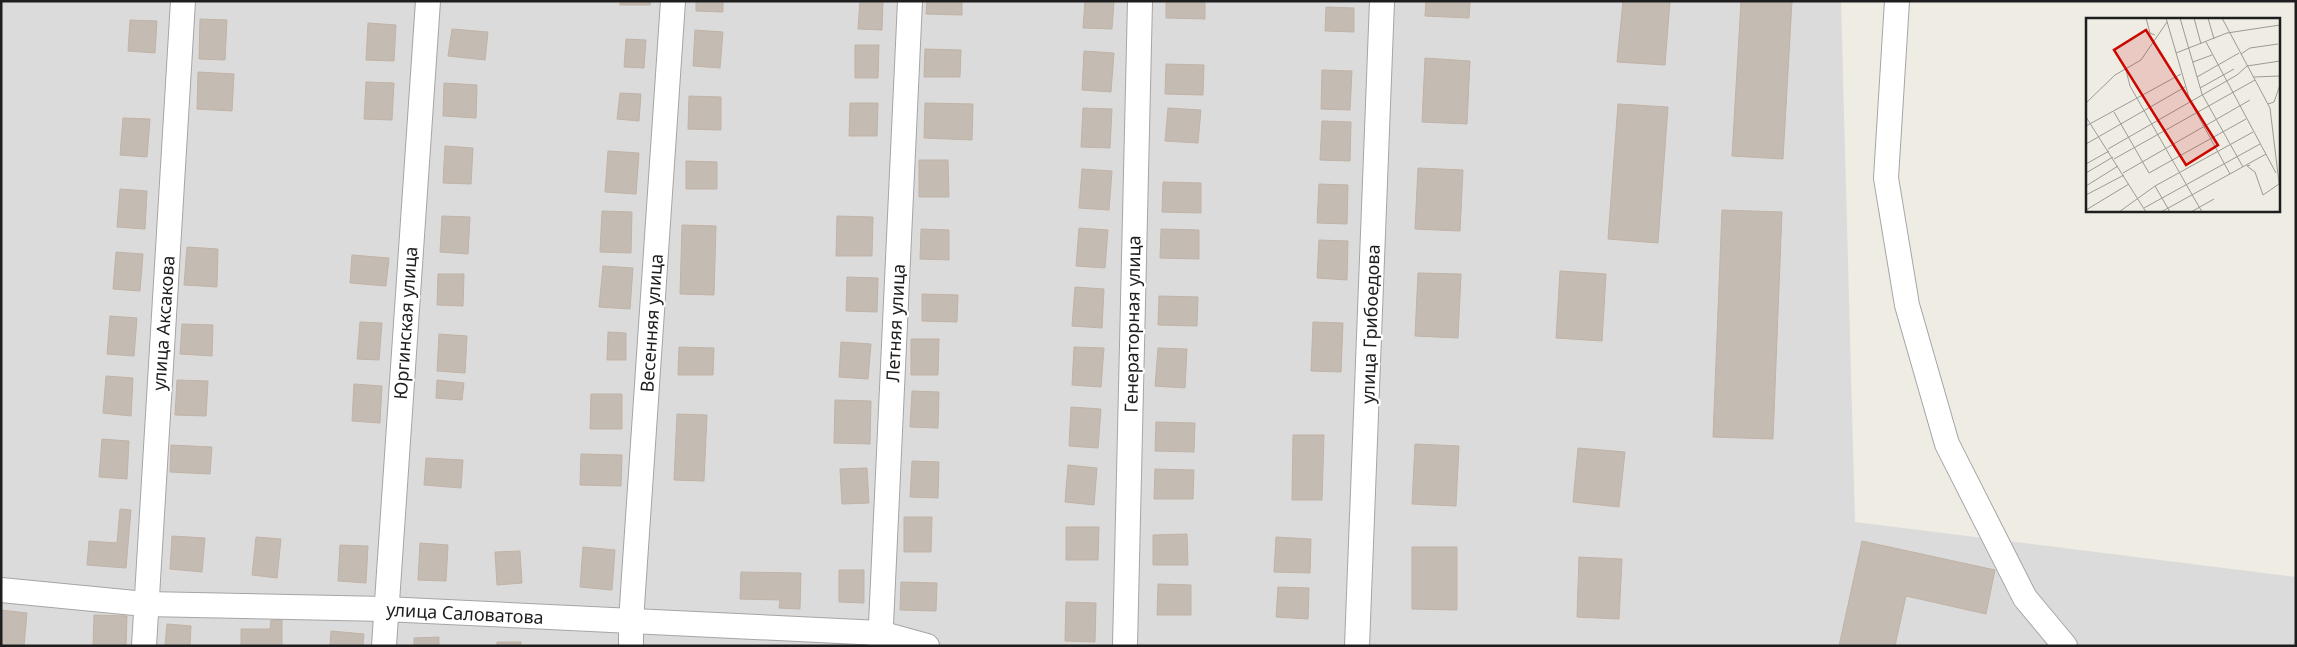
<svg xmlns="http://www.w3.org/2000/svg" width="2297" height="647" viewBox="0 0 2297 647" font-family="'Noto Sans',sans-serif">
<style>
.residential{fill:#dcdbdb}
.building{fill:#c4bbb3;stroke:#c1b3a6}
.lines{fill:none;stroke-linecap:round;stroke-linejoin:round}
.street-casing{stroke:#a5a5a5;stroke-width:26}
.street{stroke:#fff;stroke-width:24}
.labels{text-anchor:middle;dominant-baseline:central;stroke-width:4.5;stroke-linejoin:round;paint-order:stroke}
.street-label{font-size:18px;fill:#1e1e1e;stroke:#fff}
.inset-road{fill:none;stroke:#9b9a95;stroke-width:1}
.view{fill:#cc0700;fill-opacity:0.15;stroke:#cc0700;stroke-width:2.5}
.inset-edge{fill:none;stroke:#1e1e1e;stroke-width:2.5}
</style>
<rect width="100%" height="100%" fill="#efece4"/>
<polygon class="residential" points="1,1 1841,1 1855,522 2296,577 2296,646 1,646"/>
<g class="building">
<polygon points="620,1 651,1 650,5 620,5"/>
<polygon points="696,1 723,1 723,12 696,11"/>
<polygon points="860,1 883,1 882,30 858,29"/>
<polygon points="927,1 962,1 962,15 926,14"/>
<polygon points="1085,1 1114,1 1112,29 1083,28"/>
<polygon points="1166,1 1205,1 1205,19 1166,18"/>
<polygon points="1426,1 1470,1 1469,18 1425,16"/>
<polygon points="1623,1 1670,1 1665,65 1617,62"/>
<polygon points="1741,1 1792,1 1783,159 1732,156"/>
<polygon points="1326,7 1354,8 1354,32 1325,31"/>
<polygon points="200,19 227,20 225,60 199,59"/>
<polygon points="130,20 157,21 155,53 128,51"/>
<polygon points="368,23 396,25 394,61 366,60"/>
<polygon points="452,29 488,32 485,60 448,56"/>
<polygon points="695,30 723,32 720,68 693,66"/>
<polygon points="626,39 646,40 644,68 624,67"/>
<polygon points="855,45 879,45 878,78 855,78"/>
<polygon points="925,49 961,50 960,77 924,77"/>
<polygon points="1084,51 1114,53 1111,92 1082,90"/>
<polygon points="1425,58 1470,61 1467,124 1422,122"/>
<polygon points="1166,64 1204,65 1203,95 1165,94"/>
<polygon points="1322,70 1352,71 1350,110 1321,109"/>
<polygon points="198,72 234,74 232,111 197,109"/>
<polygon points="366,82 394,83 392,120 364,119"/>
<polygon points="444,83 477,85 476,118 443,116"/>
<polygon points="620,93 641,94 639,121 617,119"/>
<polygon points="689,96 721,97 721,130 688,129"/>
<polygon points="850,103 878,103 877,136 849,136"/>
<polygon points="925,103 973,104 972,140 924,138"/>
<polygon points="1618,104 1668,107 1658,243 1608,239"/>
<polygon points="1083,108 1112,109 1110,148 1081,147"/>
<polygon points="1168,108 1201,110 1198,143 1165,141"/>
<polygon points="123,118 150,119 147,157 120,155"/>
<polygon points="1322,121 1351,122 1350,161 1320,160"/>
<polygon points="445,146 473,148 471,184 443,183"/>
<polygon points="608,151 639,153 636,194 605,192"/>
<polygon points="919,160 948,160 949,197 919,197"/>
<polygon points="686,161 717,162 717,189 686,189"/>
<polygon points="1418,168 1463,170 1460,231 1415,229"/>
<polygon points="1082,169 1112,171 1109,210 1079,208"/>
<polygon points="1163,182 1201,183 1201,213 1162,212"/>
<polygon points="1319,184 1348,185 1347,224 1317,223"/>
<polygon points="120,189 147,191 145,229 117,227"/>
<polygon points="1722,210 1782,212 1773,439 1713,437"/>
<polygon points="602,211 632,212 631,253 600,252"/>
<polygon points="442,216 470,217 468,254 440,252"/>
<polygon points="837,216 873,217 872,256 836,256"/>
<polygon points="682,225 716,226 714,295 680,294"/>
<polygon points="1079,228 1108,230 1105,268 1076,266"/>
<polygon points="921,229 949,230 949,260 920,259"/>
<polygon points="1161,229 1199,230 1199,259 1160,258"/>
<polygon points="1319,240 1348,241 1347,280 1317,278"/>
<polygon points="187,247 218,249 217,287 184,285"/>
<polygon points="116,252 143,254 140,291 113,289"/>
<polygon points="352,255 389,258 386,286 350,283"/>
<polygon points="603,266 633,268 630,309 599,307"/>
<polygon points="1560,271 1606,274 1602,341 1556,338"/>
<polygon points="1418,273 1461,274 1458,338 1415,336"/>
<polygon points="438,274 464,274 463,306 437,305"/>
<polygon points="847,277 878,278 877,312 846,311"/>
<polygon points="1075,287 1104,289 1102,328 1072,326"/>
<polygon points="922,294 958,295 957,322 922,321"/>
<polygon points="1159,296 1198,297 1197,326 1158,325"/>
<polygon points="110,316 137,318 134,356 107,354"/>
<polygon points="360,322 382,323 379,360 357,359"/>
<polygon points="1313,322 1343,323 1341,372 1311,371"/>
<polygon points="182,324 213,325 212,356 180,354"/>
<polygon points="608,332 626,333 626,360 607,360"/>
<polygon points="439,334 467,336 465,373 437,371"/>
<polygon points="911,339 939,339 938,375 911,375"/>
<polygon points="841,342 871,344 868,379 839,377"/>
<polygon points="679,347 714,348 713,375 678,375"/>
<polygon points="1074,347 1104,348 1101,387 1072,385"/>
<polygon points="1158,348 1187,349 1185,388 1155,386"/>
<polygon points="106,376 133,378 131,416 103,413"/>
<polygon points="177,380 208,381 206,416 175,415"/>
<polygon points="437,380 464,383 462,400 436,398"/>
<polygon points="354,384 382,386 380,423 352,421"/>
<polygon points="912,391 939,392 938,428 910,427"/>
<polygon points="591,394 622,394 622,429 590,429"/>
<polygon points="835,400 871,401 870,444 834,443"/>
<polygon points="1071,407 1101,409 1098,448 1069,446"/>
<polygon points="677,414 707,415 704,481 674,480"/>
<polygon points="1156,422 1195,423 1194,452 1155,451"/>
<polygon points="1293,435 1324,435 1322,500 1292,500"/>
<polygon points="102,439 129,441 127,479 99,477"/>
<polygon points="1415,444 1459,446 1456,506 1412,504"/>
<polygon points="171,445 212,447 210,474 170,472"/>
<polygon points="1578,448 1625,452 1619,507 1573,502"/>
<polygon points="581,454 622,455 621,486 580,485"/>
<polygon points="426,458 463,460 461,488 424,485"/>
<polygon points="912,461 939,462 938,498 910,497"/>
<polygon points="1068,465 1097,468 1094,505 1065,502"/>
<polygon points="867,468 869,503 842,504 840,469"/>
<polygon points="1155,469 1194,470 1193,499 1154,499"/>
<polygon points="120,509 131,510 126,568 87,565 89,541 117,543"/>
<polygon points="904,517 932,517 931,552 904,552"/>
<polygon points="1066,527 1099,527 1098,560 1066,560"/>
<polygon points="1187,534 1188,565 1153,565 1153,535"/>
<polygon points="172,536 205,538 202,572 170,569"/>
<polygon points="256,537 281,539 277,578 252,575"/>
<polygon points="1276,537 1311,539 1310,573 1274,572"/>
<polygon points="1862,541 1995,570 1986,614 1906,596 1895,646 1839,646"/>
<polygon points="420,543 448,545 446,581 418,580"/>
<polygon points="340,545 368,546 366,583 338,581"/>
<polygon points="583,547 615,550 612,590 580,587"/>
<polygon points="1412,547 1457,547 1457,610 1412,609"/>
<polygon points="520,551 522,583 497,585 495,552"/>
<polygon points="1579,557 1622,559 1619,619 1577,617"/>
<polygon points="839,570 864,570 864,603 839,602"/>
<polygon points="741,572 801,573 800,609 779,608 780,600 740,599"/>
<polygon points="901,582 937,583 936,611 900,610"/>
<polygon points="1158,584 1191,585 1191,615 1157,615"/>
<polygon points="1278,587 1309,588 1308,619 1276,617"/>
<polygon points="1066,602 1096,603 1095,642 1065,641"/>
<polygon points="1,610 27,613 24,646 1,646"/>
<polygon points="94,615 127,616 126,646 93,646"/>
<polygon points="271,620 282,620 282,646 241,646 241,629 270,629"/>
<polygon points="167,624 191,626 190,646 165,646"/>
<polygon points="331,631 364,634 363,646 330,646"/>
<polygon points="439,637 439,646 414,646 414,638"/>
<rect x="497" y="642" width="24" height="4"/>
</g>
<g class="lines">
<defs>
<g id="street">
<polyline points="1897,1 1886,178 1907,305 1947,444 2025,598 2065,646"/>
<polyline points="1,590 145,604 385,609 880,633 927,646"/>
<polyline points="144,646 183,1"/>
<polyline points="384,646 428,1"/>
<polyline points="631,646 631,621 673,1"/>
<polyline points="880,646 910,1"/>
<polyline points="1125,646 1140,1"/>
<polyline points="1357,646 1382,1"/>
</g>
</defs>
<use href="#street" class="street-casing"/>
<use href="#street" class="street"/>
</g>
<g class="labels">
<g class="street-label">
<text transform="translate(163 323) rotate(-86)">улица Аксакова</text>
<text transform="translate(405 323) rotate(-86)">Юргинская улица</text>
<text transform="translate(651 323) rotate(-86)">Весенняя улица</text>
<text transform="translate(895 323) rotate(-87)">Летняя улица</text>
<text transform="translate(1132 324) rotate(-89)">Генераторная улица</text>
<text transform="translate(1370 324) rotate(-88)">улица Грибоедова</text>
<text transform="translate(465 613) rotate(3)">улица Саловатова</text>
</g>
</g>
<g transform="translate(2086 18)">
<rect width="194" height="194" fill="#efece4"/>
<path class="inset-road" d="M60,0l4,15 5,2M80,0l24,83 40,73M94,0l22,76 41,73M108,0l7,26M122,0l6,21M136,0l48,90 10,83M120,24l70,131M90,35l51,-20 53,-8M155,36l9,-6 28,-4M107,44l19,-7M40,52l4,16 72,126M111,59l42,-24M168,59l26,-1M114,70l34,-19M0,85l29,-28 26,-15 26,-38M182,86l6,-2 6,-17M28,94l35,61 97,-54M0,99l60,95M0,108l95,-52M0,126l99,-57M22,131l129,-74 10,-9 33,-5M28,141l141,-79M0,146l23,-13M164,147l-3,1 8,6 8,23 16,-11M0,155l27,-16M37,155l127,-73M0,168l32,-20M69,168l15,26M0,177l38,-20M58,190l116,-64M0,192l43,-26M33,194l36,-26 98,-54M75,194l105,-58M105,194l23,-13"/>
<path class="view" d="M60,12l72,115 -32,20 -72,-115z"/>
<rect width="194" height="194" class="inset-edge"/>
</g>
<rect width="2297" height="647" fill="none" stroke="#1e1e1e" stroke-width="5"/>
</svg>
